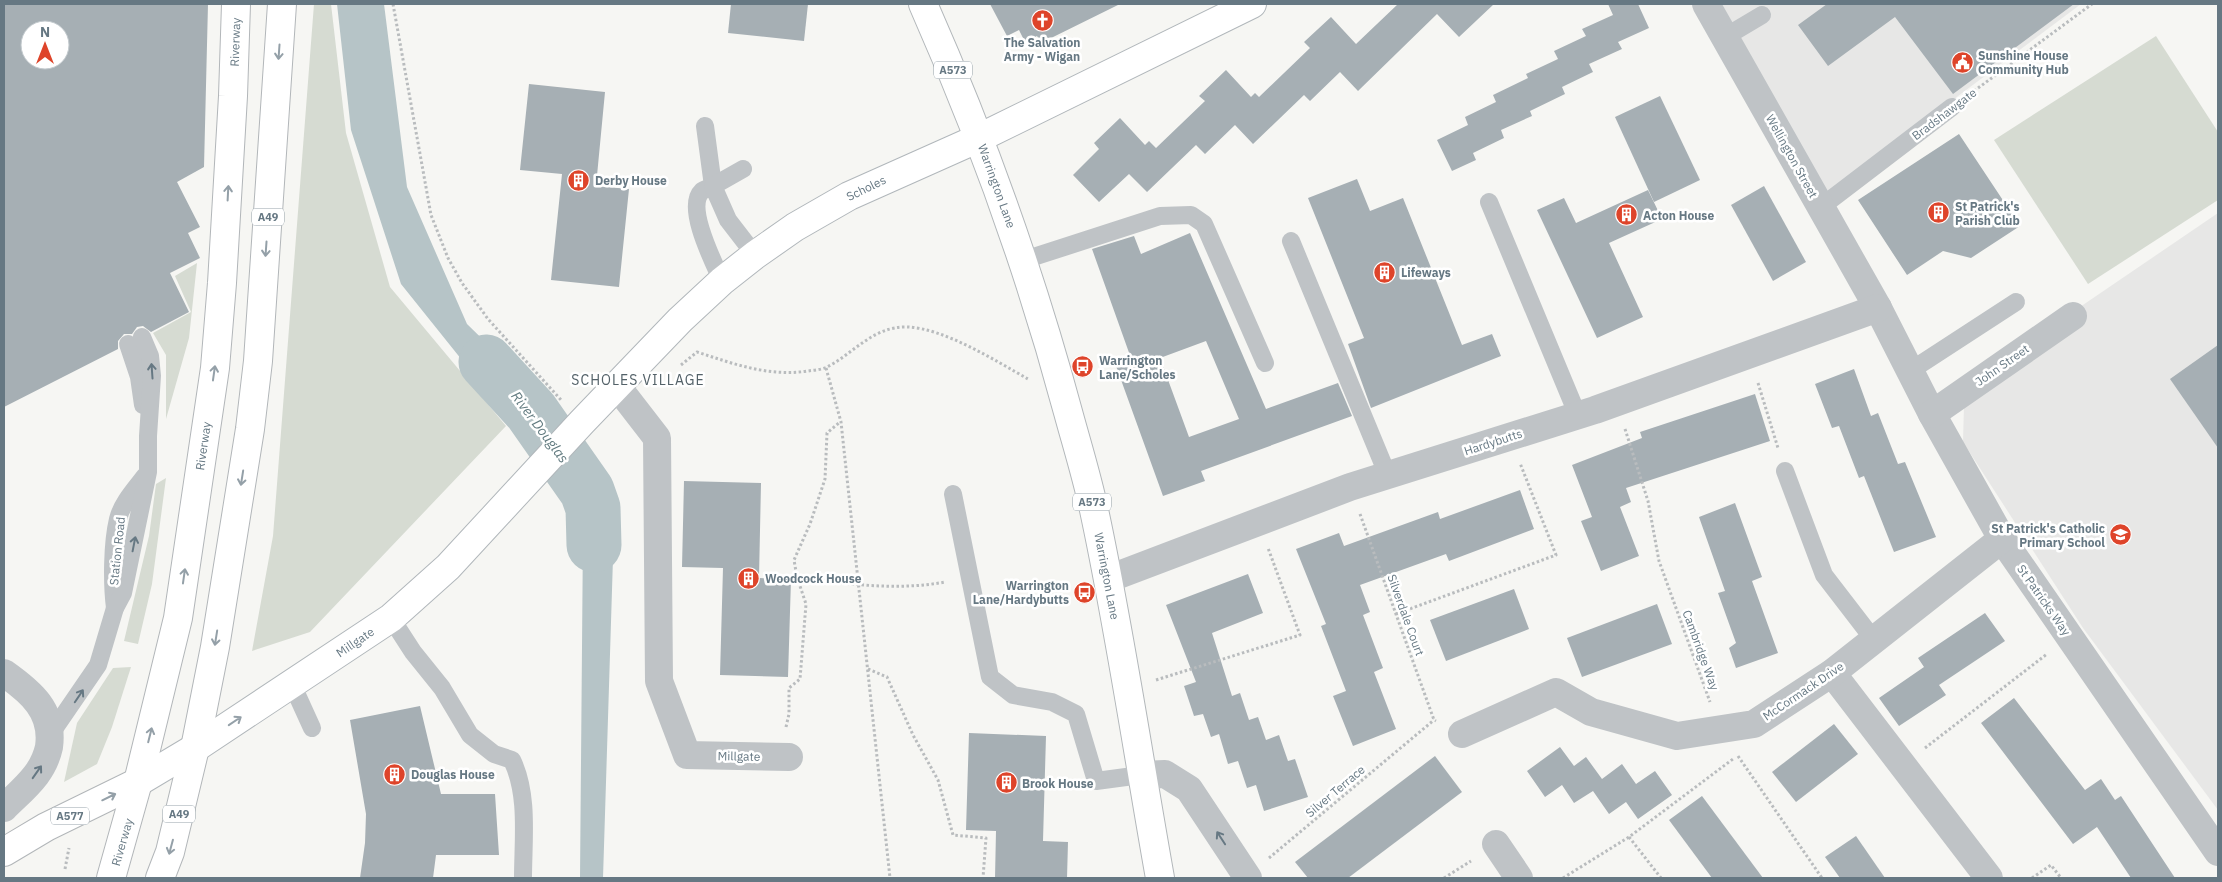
<svg xmlns="http://www.w3.org/2000/svg" width="2222" height="882" viewBox="0 0 2222 882" font-family="'IBM Plex Sans',sans-serif">
<style>
.built{fill:#e7e7e6}
.green{fill:#d6dbd2}
.water{fill:#b6c4c7}
.pier{fill:#f6f6f3}
.lines{fill:none;stroke-linecap:round;stroke-linejoin:round}
.river{stroke:#b6c4c7;stroke-width:55}
.building{fill:#a6afb4;fill-rule:evenodd}
.secondary-casing{stroke:#b1b7bb;stroke-width:30}
.primary-casing{stroke:#b2b7ba;stroke-width:30}
.trunk-casing{stroke:#b2b6b9;stroke-width:30}
.path{stroke:#b9bcbe;stroke-width:3;stroke-dasharray:2.5 2.5;stroke-linecap:butt}
.service{stroke:#bfc3c6;stroke-width:18}
.minor{stroke:#bfc3c6;stroke-width:28}
.secondary{stroke:#fff;stroke-width:28}
.primary{stroke:#fff;stroke-width:28}
.trunk{stroke:#fff;stroke-width:28}
.oneway{stroke:#94a0a8}
.oneway2{stroke:#667883}
.labels{text-anchor:middle;dominant-baseline:central;stroke-width:5;stroke-linejoin:round;paint-order:stroke}
.shield{fill:#fff;stroke:#94a0a8;stroke-width:1}
.shield-label{font-size:11px;font-weight:bold;fill:#667883}
.street-label{font-size:12px;fill:#667883;stroke:#fff}
.poi-label{font-size:12px;font-weight:bold;fill:#667883;stroke:#fff;text-anchor:start}
.neighbourhood-label{font-size:14px;letter-spacing:1px;fill:#536168;stroke:#fff}
.water-label{font-size:14px;font-style:italic;fill:#617a7f;stroke:#fff}
</style>
<rect width="100%" height="100%" fill="#f6f6f3"/>
<g class="built">
<polygon points="1722,4 2081,4 1827,194"/>
<polygon points="2218,213 2218,810 2083,628 1963,442 1964,405 2077,309"/>
</g>
<g class="green">
<polygon points="314,4 331,4 346,133 390,287 506,426 310,632 252,651 273,536"/>
<polygon points="2156,36 2218,132 2218,200 2088,284 1994,140"/>
<polygon points="197,263 189,338 166,419 166,355 153,333 191,312 175,276"/>
<polygon points="166,478 152,584 138,644 124,641 149,536 156,484"/>
<polygon points="131,667 112,727 97,764 64,782 77,723 113,668"/>
</g>
<g class="water">
<polygon points="337,4 384,4 407,187 467,324 549,404 522,435 401,284 351,130"/>
<polygon points="589,461 609,483 614,526 603,878 580,878 583,531 561,491"/>
</g>
<g class="pier">
<polygon points="549,404 551,406 523,437 522,435"/>
<polygon points="588,459 589,461 561,491 560,489"/>
</g>
<g class="lines">
<polyline class="river" points="486,362 531,411 587,491 593,508 594,545"/>
</g>
<g class="building">
<path d="M4,4h204l-4,163 -27,15 23,45 -12,6 12,25 -30,15 19,39 -38,20 -8,-6 -6,1 -5,7h-8l-6,7v8l-114,58zM30,30h30v30h-30z"/>
<polygon points="731,4 808,4 804,41 728,33"/>
<polygon points="990,4 1120,4 1041,43 1037,36 1025,42 1019,30 1007,36"/>
<polygon points="1398,4 1494,4 1459,37 1437,14 1358,91 1340,72 1310,101 1304,95 1253,144 1235,125 1205,154 1196,145 1147,192 1129,174 1099,202 1073,175 1099,149 1094,143 1120,118 1145,145 1149,141 1156,148 1205,101 1199,96 1226,70 1251,97 1255,93 1259,97 1310,48 1304,42 1331,17 1356,44"/>
<polygon points="1608,4 1638,4 1649,28 1618,42 1622,49 1589,64 1593,72 1562,87 1565,94 1530,111 1532,116 1501,130 1504,138 1473,153 1476,160 1452,171 1437,140 1468,125 1465,117 1496,102 1493,95 1528,78 1526,74 1558,59 1554,51 1586,36 1582,29 1613,15"/>
<polygon points="1827,4 2074,4 1953,94 1895,17 1828,66 1798,25"/>
<polygon points="529,84 605,92 596,186 629,189 619,287 551,280 562,174 520,170"/>
<polygon points="1660,96 1700,180 1654,202 1615,117"/>
<polygon points="1959,134 2020,226 1971,258 1943,251 1907,275 1858,200"/>
<polygon points="1357,179 1370,211 1403,198 1462,345 1492,334 1501,356 1371,408 1348,344 1364,338 1308,198"/>
<polygon points="1764,186 1806,262 1773,281 1731,205"/>
<polygon points="1648,190 1662,219 1609,243 1643,317 1597,338 1537,210 1564,198 1576,223"/>
<path d="M1190,233l76,176 72,-26 14,33 -151,55 4,10 -42,15 -47,-130 16,-5 -40,-112 42,-13 7,18zM1206,341l33,78 -50,18 -29,-79z"/>
<polygon points="2218,345 2218,448 2170,379"/>
<polygon points="1854,369 1871,416 1878,413 1898,464 1905,462 1936,537 1894,552 1864,476 1859,478 1839,426 1832,428 1815,384"/>
<polygon points="1755,394 1770,441 1626,488 1631,502 1620,507 1639,556 1601,571 1581,521 1592,517 1572,465 1642,438 1640,432"/>
<polygon points="684,481 761,483 759,578 791,579 788,677 720,675 723,568 682,567"/>
<polygon points="1520,490 1534,529 1449,561 1446,554 1360,585 1370,612 1363,615 1383,668 1374,672 1396,729 1353,746 1333,696 1346,691 1321,626 1326,624 1296,549 1339,533 1344,546 1438,512 1440,519"/>
<polygon points="1735,503 1762,577 1752,581 1778,653 1736,668 1729,648 1736,643 1718,593 1725,591 1699,517"/>
<polygon points="1248,574 1263,613 1212,633 1232,696 1240,693 1249,720 1258,717 1266,740 1279,735 1288,761 1295,759 1308,797 1264,811 1256,785 1247,788 1238,761 1228,764 1219,734 1211,737 1203,714 1194,716 1184,686 1196,682 1166,605"/>
<polygon points="1514,589 1529,629 1446,661 1430,620"/>
<polygon points="1657,604 1672,644 1582,677 1567,638"/>
<polygon points="1985,613 2005,641 1939,685 1946,695 1899,726 1879,698 1924,667 1918,658"/>
<polygon points="2014,698 2085,790 2101,779 2115,800 2121,796 2175,878 2131,878 2097,827 2073,844 1981,723"/>
<polygon points="420,706 441,794 495,794 499,855 436,855 433,878 360,878 365,843 366,814 350,720"/>
<polygon points="1834,724 1858,754 1796,802 1772,772"/>
<polygon points="969,733 1046,736 1043,841 1068,842 1067,878 995,878 996,831 966,830"/>
<polygon points="1560,747 1574,766 1586,757 1602,779 1622,764 1636,784 1655,771 1672,795 1638,819 1626,802 1609,814 1593,791 1574,803 1562,785 1545,797 1527,771"/>
<polygon points="1435,756 1462,792 1348,878 1308,878 1295,862"/>
<polygon points="1702,796 1763,878 1712,878 1669,820"/>
<polygon points="1856,836 1885,878 1840,878 1825,857"/>
</g>
<g class="lines">
<defs>
<polyline id="secondary" points="138,782 195,748 391,618 448,567 582,422 680,320 722,281 755,255 795,227 849,196 979,138 1252,4"/>
<path id="primary" d="M923,4c59,133 107,267 145,408 9,33 19,65 26,98 26,121 44,245 66,368"/>
<g id="trunk">
<polyline points="4,852 46,827 138,782"/>
<polyline points="111,878 138,782 178,618 215,368 222,283 233,96 236,4"/>
<polyline points="160,878 170,852 195,748 215,647 250,429 258,361 282,4"/>
</g>
</defs>
<use href="#secondary" class="secondary-casing"/>
<use href="#primary" class="primary-casing"/>
<use href="#trunk" class="trunk-casing"/>
<g class="path">
<polyline points="393,4 431,215 448,258 462,283 488,319 562,401"/>
<polyline points="1970,94 2092,4"/>
<path d="M681,365l16,-13c37,12 72,25 111,19 6,-1 13,-1 19,-4 26,-13 46,-41 80,-40 37,1 89,34 121,52"/>
<polyline points="826,368 841,422 890,878"/>
<polyline points="1758,383 1778,448"/>
<polyline points="1625,429 1648,501 1659,561 1710,702"/>
<polyline points="1360,514 1434,720 1436,721"/>
<path d="M797,577c48,7 100,14 148,5"/>
<polyline points="1396,614 1556,555 1520,463"/>
<polyline points="868,669 887,677 913,735 938,780 953,835 986,838 983,878"/>
<polyline points="1156,680 1300,635 1268,548"/>
<polyline points="786,727 789,714 789,688 800,679 806,604 797,577 794,560 810,524 825,479 827,433 840,422"/>
<polyline points="1925,748 2047,654"/>
<polyline points="1738,756 1822,878"/>
<polyline points="1629,837 1661,878"/>
<polyline points="1269,858 1434,720"/>
<polyline points="65,869 69,848"/>
<polyline points="1444,878 1471,861"/>
<polyline points="1563,878 1629,837 1733,759"/>
<polyline points="2032,878 2051,865 2061,878"/>
</g>
<g class="service">
<polyline points="1725,37 1762,15"/>
<path d="M705,126l8,60c-3,2 -8,3 -11,5 -17,16 12,72 20,90"/>
<polyline points="743,169 713,186 728,220 755,255"/>
<polyline points="1489,202 1578,416"/>
<polyline points="1821,207 1952,107"/>
<polyline points="1291,241 1388,476"/>
<polyline points="1024,260 1160,216 1191,215 1204,224 1265,363"/>
<polyline points="128,344 139,377 143,405"/>
<polyline points="1910,371 2016,302"/>
<polyline points="1785,471 1824,575 1874,640"/>
<polyline points="953,494 990,677 1013,695 1052,702 1076,714 1096,781 1141,775"/>
<path d="M115,608c-3,-24 -3,-64 3,-89 4,-16 17,-30 27,-43"/>
<path d="M391,618l22,34 29,36 28,47 24,19 18,6c17,35 11,80 11,118"/>
<polyline points="292,684 312,728"/>
<polyline points="50,735 98,665 115,608 123,593 148,472 148,436 152,376 150,356 142,337"/>
</g>
<g class="minor">
<polyline points="1706,4 1878,308 1932,414 2002,539 2218,852"/>
<polyline points="616,385 657,438 659,681 687,755 789,757"/>
<polyline points="1932,414 2073,316"/>
<polyline points="1108,579 1350,487 1595,410 1878,308"/>
<path d="M4,673c27,19 50,38 45,74 -2,9 -7,20 -13,28 -9,12 -21,22 -32,33"/>
<polyline points="1832,673 1989,878"/>
<polyline points="1462,734 1556,692 1591,712 1677,736 1754,724 1832,673 2002,539"/>
<polyline points="1141,775 1165,774 1189,789 1248,878"/>
<polyline points="1496,844 1519,878"/>
</g>
<use href="#secondary" class="secondary"/>
<use href="#primary" class="primary"/>
<use href="#trunk" class="trunk"/>
</g>
<defs><path id="oneway-shaft" d="M-6 0H5M1.5-3L5.5 0L1.5 3" fill="none" stroke-width="1.6" stroke-linecap="round" stroke-linejoin="round" transform="scale(1.25)"/></defs>
<g class="oneway">
<use href="#oneway-shaft" transform="translate(279 52) rotate(94)"/>
<use href="#oneway-shaft" transform="translate(228 193) rotate(-87)"/>
<use href="#oneway-shaft" transform="translate(266 249) rotate(94)"/>
<use href="#oneway-shaft" transform="translate(214 373) rotate(-82)"/>
<use href="#oneway-shaft" transform="translate(242 478) rotate(99)"/>
<use href="#oneway-shaft" transform="translate(184 576) rotate(-82)"/>
<use href="#oneway-shaft" transform="translate(216 638) rotate(99)"/>
<use href="#oneway-shaft" transform="translate(235 721) rotate(-34)"/>
<use href="#oneway-shaft" transform="translate(150 735) rotate(-76)"/>
<use href="#oneway-shaft" transform="translate(109 797) rotate(-26)"/>
<use href="#oneway-shaft" transform="translate(171 847) rotate(105)"/>
</g>
<g class="oneway2">
<use href="#oneway-shaft" transform="translate(152 371) rotate(-94)"/>
<use href="#oneway-shaft" transform="translate(134 544) rotate(-79)"/>
<use href="#oneway-shaft" transform="translate(79 696) rotate(-56)"/>
<use href="#oneway-shaft" transform="translate(37 772) rotate(-55)"/>
<use href="#oneway-shaft" transform="translate(1221 838) rotate(-123)"/>
</g>
<defs>
<symbol id="church-disc" viewBox="-11 -11 22 22"><circle r="9.5" fill="#de442a" stroke="#fff"/><path d="M-1.2-6h2.4v3.5h3.3v2.4h-3.3V6h-2.4V-.1h-3.3v-2.4h3.3Z" fill="#fff"/></symbol>
<symbol id="civic-disc" viewBox="-11 -11 22 22"><circle r="9.5" fill="#de442a" stroke="#fff"/><path d="M-.6-6.5H3V-4.5H.6V-3L4-1V1h2V6H-6V1h2V-1L-.6-3ZM-1.2 2.5V6h2.4V2.5Z" fill="#fff"/></symbol>
<symbol id="building-disc" viewBox="-11 -11 22 22"><circle r="9.5" fill="#de442a" stroke="#fff"/><path d="M-4-6H4V6H1V3H-1V6H-4ZM-2.5-4.3h1.7v1.8h-1.7ZM.8-4.3h1.7v1.8H.8ZM-2.5-1h1.7V.8h-1.7ZM.8-1h1.7V.8H.8Z" fill="#fff"/></symbol>
<symbol id="bus-disc" viewBox="-11 -11 22 22"><circle r="9.5" fill="#de442a" stroke="#fff"/><path d="M-5-6H5V4H4V6H2V4H-2V6H-4V4H-5ZM-3.5-4V0h7V-4ZM-3.5 1.2v1.5H-2V1.2ZM2 1.2v1.5H3.5V1.2Z" fill="#fff"/></symbol>
<symbol id="school-disc" viewBox="-11 -11 22 22"><circle r="9.5" fill="#de442a" stroke="#fff"/><path d="M0-5L7-2L0 1L-7-2ZM-4 1L0 2.5L4 1V4Q0 6-4 4Z" fill="#fff"/></symbol>
</defs>
<g fill-rule="evenodd">
<use href="#church-disc" x="1030" y="8" width="25" height="25"/>
<use href="#civic-disc" x="1950" y="50" width="25" height="25"/>
<use href="#building-disc" x="566" y="168" width="25" height="25"/>
<use href="#building-disc" x="1926" y="200" width="25" height="25"/>
<use href="#building-disc" x="1614" y="202" width="25" height="25"/>
<use href="#building-disc" x="1372" y="260" width="25" height="25"/>
<use href="#bus-disc" x="1070" y="354" width="25" height="25"/>
<use href="#school-disc" x="2108" y="522" width="25" height="25"/>
<use href="#building-disc" x="736" y="566" width="25" height="25"/>
<use href="#bus-disc" x="1072" y="580" width="25" height="25"/>
<use href="#building-disc" x="382" y="762" width="25" height="25"/>
<use href="#building-disc" x="994" y="770" width="25" height="25"/>
</g>
<g class="labels">
<g class="shield">
<rect x="934" y="61.5" width="38" height="17" rx="4"/>
<rect x="252" y="208.5" width="32" height="17" rx="4"/>
<rect x="1073" y="493.5" width="38" height="17" rx="4"/>
<rect x="163" y="805.5" width="32" height="17" rx="4"/>
<rect x="51" y="807.5" width="38" height="17" rx="4"/>
</g>
<g class="shield-label">
<text x="953" y="70">A573</text>
<text x="268" y="217">A49</text>
<text x="1092" y="502">A573</text>
<text x="179" y="814">A49</text>
<text x="70" y="816">A577</text>
</g>
<g class="street-label">
<text transform="translate(235 42) rotate(-88)">Riverway</text>
<text transform="translate(1944 114) rotate(-37)">Bradshawgate</text>
<text transform="translate(1792 156) rotate(61)">Wellington Street</text>
<text transform="translate(997 186) rotate(70)">Warrington Lane</text>
<text transform="translate(866 188) rotate(-26)">Scholes</text>
<text transform="translate(2002 365) rotate(-35)">John Street</text>
<text transform="translate(1493 442) rotate(-18)">Hardybutts</text>
<text transform="translate(203 446) rotate(-82)">Riverway</text>
<text transform="translate(117 551) rotate(-84)">Station Road</text>
<text transform="translate(1107 576) rotate(79)">Warrington Lane</text>
<text transform="translate(2044 600) rotate(55)">St Patricks Way</text>
<text transform="translate(1406 615) rotate(70)">Silverdale Court</text>
<text transform="translate(355 642) rotate(-34)">Millgate</text>
<text transform="translate(1701 650) rotate(70)">Cambridge Way</text>
<text transform="translate(1803 691) rotate(-34)">McCormack Drive</text>
<text transform="translate(739 756) rotate(1)">Millgate</text>
<text transform="translate(1335 791) rotate(-40)">Silver Terrace</text>
<text transform="translate(122 842) rotate(-74)">Riverway</text>
</g>
<g class="poi-label">
<text x="1042" y="42" text-anchor="middle">The Salvation<tspan x="1042" dy="14">Army - Wigan</tspan></text>
<text x="1978" y="55">Sunshine House<tspan x="1978" dy="14">Community Hub</tspan></text>
<text x="595" y="180">Derby House</text>
<text x="1955" y="206">St Patrick's<tspan x="1955" dy="14">Parish Club</tspan></text>
<text x="1643" y="215">Acton House</text>
<text x="1401" y="272">Lifeways</text>
<text x="1099" y="360">Warrington<tspan x="1099" dy="14">Lane/Scholes</tspan></text>
<text x="2105" y="528" text-anchor="end">St Patrick's Catholic<tspan x="2105" dy="14">Primary School</tspan></text>
<text x="765" y="578">Woodcock House</text>
<text x="1069" y="585" text-anchor="end">Warrington<tspan x="1069" dy="14">Lane/Hardybutts</tspan></text>
<text x="411" y="774">Douglas House</text>
<text x="1022" y="783">Brook House</text>
</g>
<g class="neighbourhood-label">
<text x="638" y="380">SCHOLES VILLAGE</text>
</g>
<g class="water-label">
<text transform="translate(540 427) rotate(53)">River Douglas</text>
</g>
</g>
<rect width="2222" height="882" fill="none" stroke="#667883" stroke-width="10"/>
<g transform="translate(45 45)"><circle r="24" fill="#ffffff" stroke="#c2c9cd"/>
<path d="M0-4L9 19L0 12L-9 19Z" fill="#de442a"/>
<text y="-8" font-size="14" font-weight="bold" text-anchor="middle" fill="#667883">N</text>
</g>
</svg>
